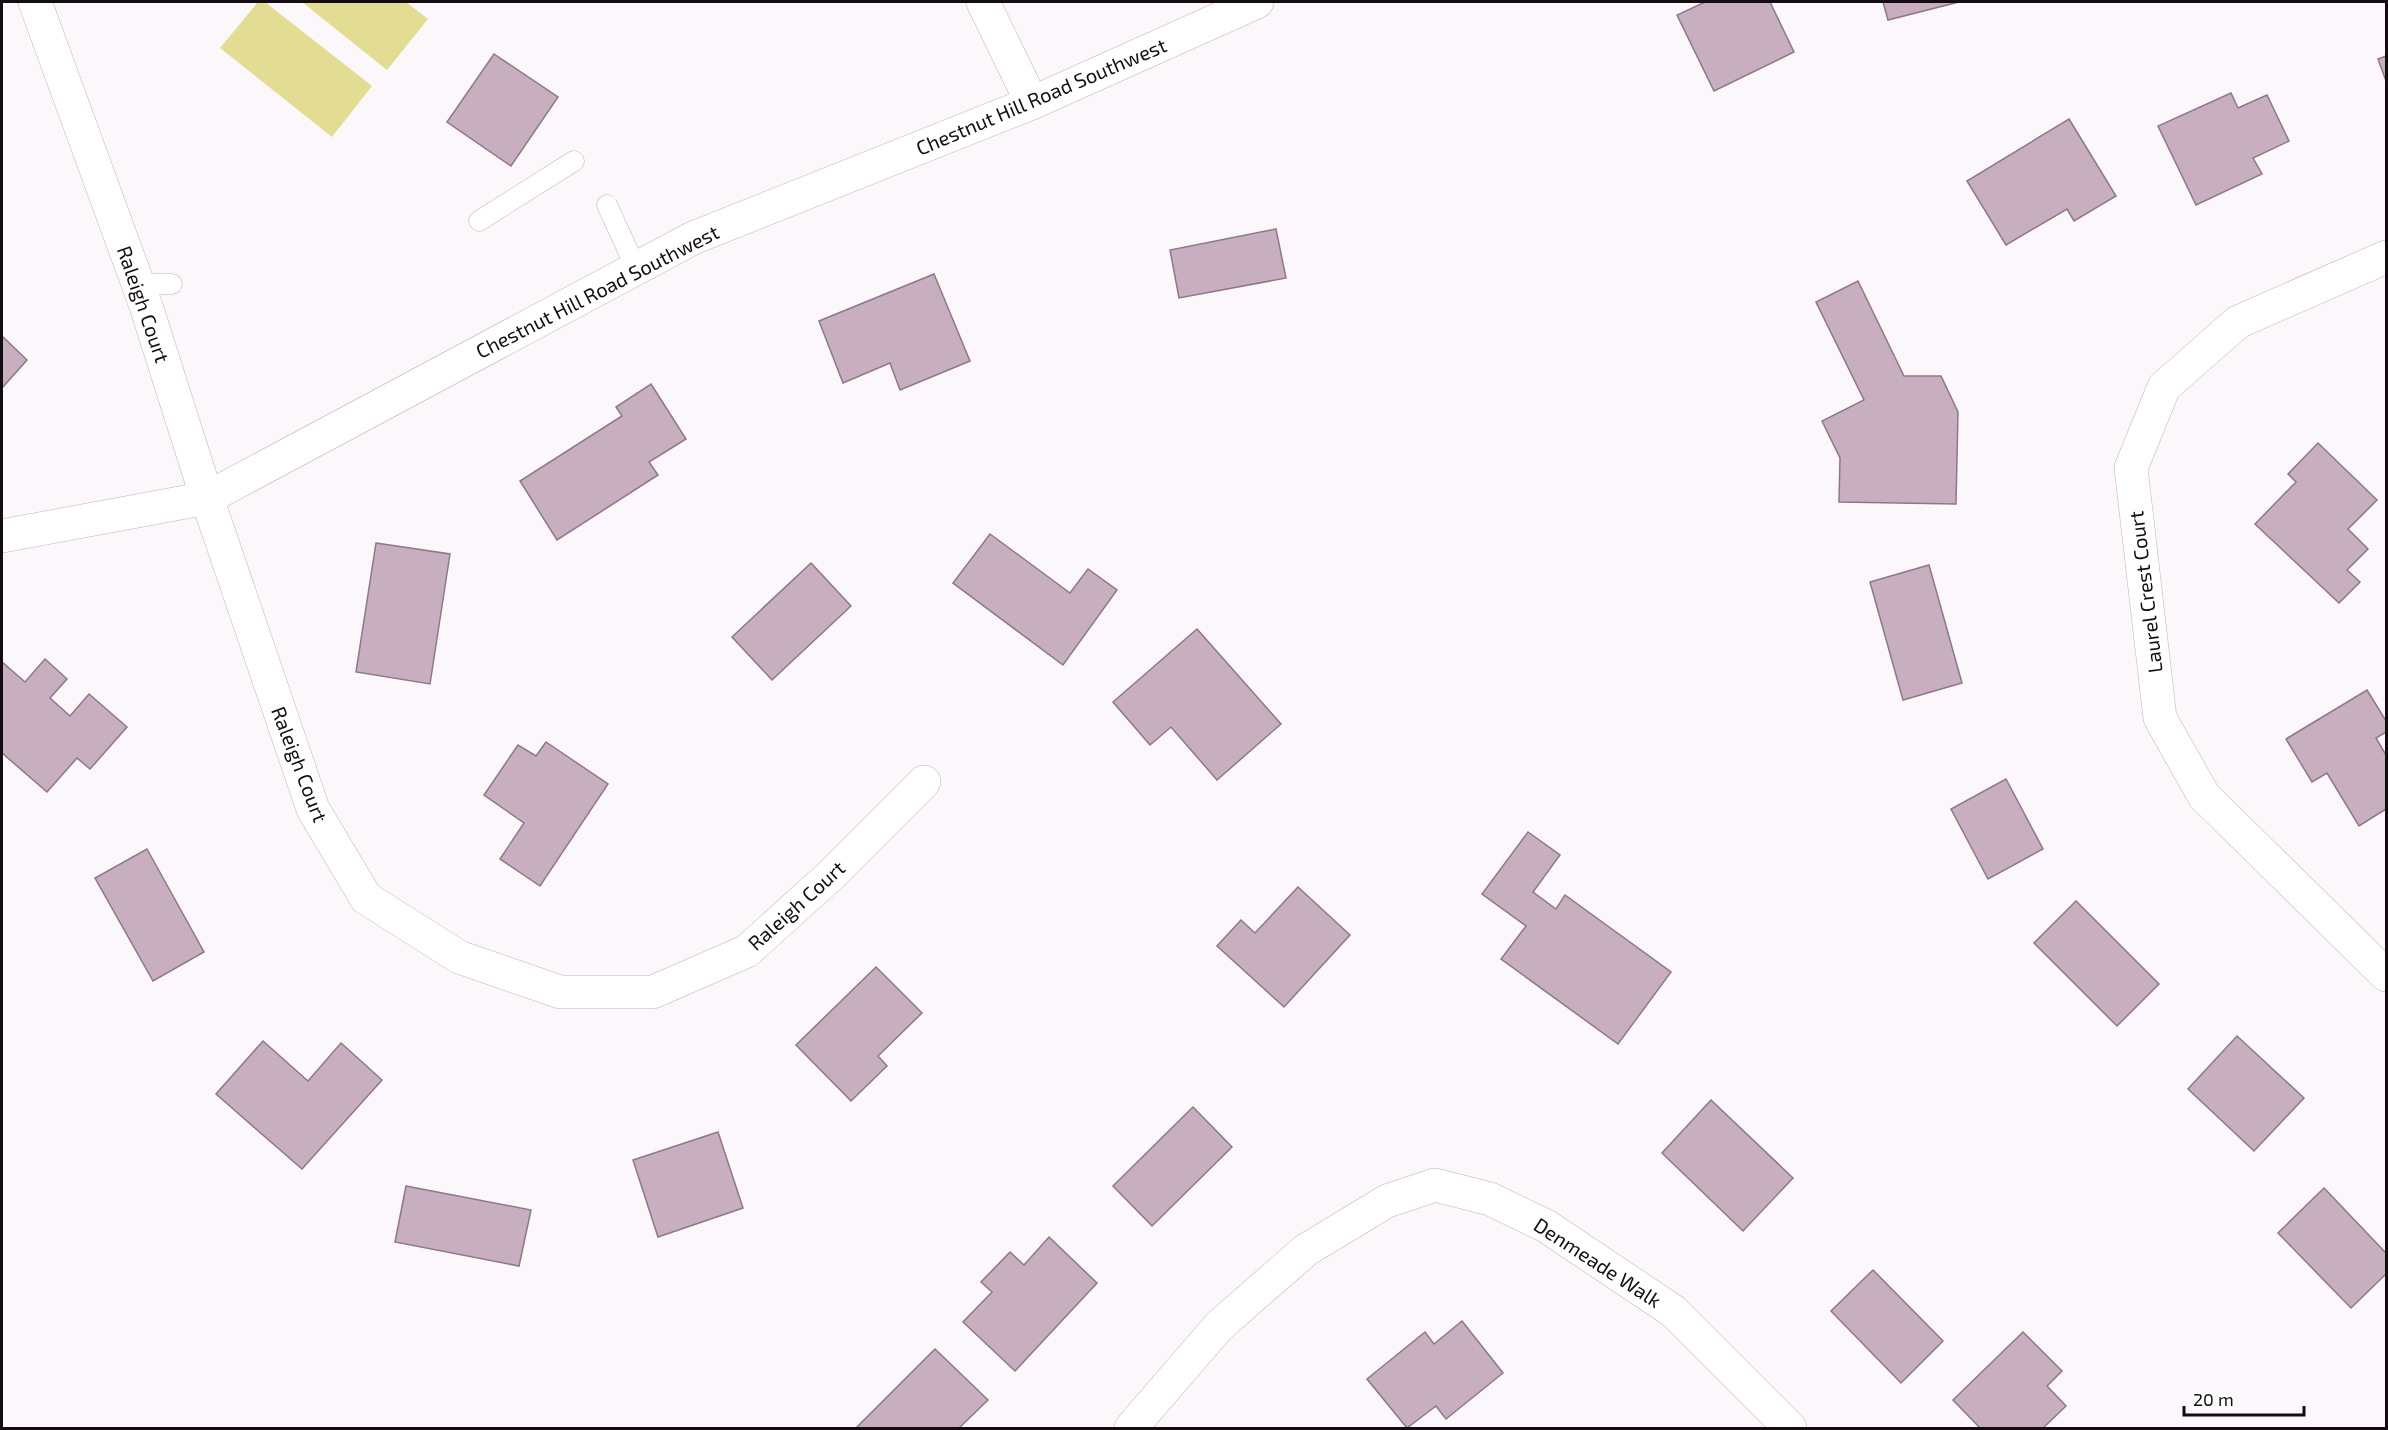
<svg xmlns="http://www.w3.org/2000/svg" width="2388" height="1430" viewBox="0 0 2388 1430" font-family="'Exo 2',sans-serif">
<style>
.green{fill:#e2dd92}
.building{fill:#c8afc0;stroke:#8e7786;stroke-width:1.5}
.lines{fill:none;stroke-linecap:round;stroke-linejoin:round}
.service-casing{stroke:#c7aebf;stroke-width:21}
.minor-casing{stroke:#c7aebf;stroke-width:34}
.service{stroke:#fff;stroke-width:20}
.minor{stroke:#fff;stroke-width:33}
.labels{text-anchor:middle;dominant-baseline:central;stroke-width:4.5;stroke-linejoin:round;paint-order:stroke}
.street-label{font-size:20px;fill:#140c11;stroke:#fff}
</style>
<rect width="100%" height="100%" fill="#fcf7fa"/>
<g class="green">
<polygon points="258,2 265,2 372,86 332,137 220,48"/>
<polygon points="302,2 406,2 428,19 387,70"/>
</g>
<g class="building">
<polygon points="1705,2 1770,2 1794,52 1714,91 1677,15"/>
<polygon points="1883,2 1959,2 1888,20"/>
<polygon points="494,54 558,97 511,166 447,122"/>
<polygon points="2386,56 2386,81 2378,59"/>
<polygon points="2231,93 2238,108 2267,95 2289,141 2253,158 2262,174 2196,205 2158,126"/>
<polygon points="2069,119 2116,196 2074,221 2067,209 2006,245 1967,181"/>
<polygon points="1276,229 1286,278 1179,298 1170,250"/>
<polygon points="934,274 970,361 900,390 890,363 843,383 819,321"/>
<polygon points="1858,281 1904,376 1941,376 1958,412 1956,504 1839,502 1840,458 1822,421 1864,400 1816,302"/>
<polygon points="2,336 27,360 2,388"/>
<polygon points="651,384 686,439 649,462 658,475 557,540 520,481 622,416 616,407"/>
<polygon points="2318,443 2377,500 2348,529 2368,549 2347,570 2360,582 2339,603 2255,524 2296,482 2288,474"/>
<polygon points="990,534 1070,593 1088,569 1117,590 1063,665 953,583"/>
<polygon points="376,543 450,554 430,684 356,672"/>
<polygon points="811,563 851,606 772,680 732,637"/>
<polygon points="1929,565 1962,683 1903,700 1870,582"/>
<polygon points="1197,629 1281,724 1217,780 1171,727 1150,745 1113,702"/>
<polygon points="45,659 67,679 50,698 70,716 89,694 127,727 90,769 77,758 47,792 2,753 2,662 25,682"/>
<polygon points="2367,690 2386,721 2386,732 2376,738 2386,755 2386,809 2359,826 2327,773 2312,782 2286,739"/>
<polygon points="546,742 608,784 540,886 500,859 524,823 484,795 518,745 536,756"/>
<polygon points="2006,779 2043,849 1988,879 1951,809"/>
<polygon points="1528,832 1560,855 1533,892 1556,909 1565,895 1671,972 1618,1044 1501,959 1526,926 1482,894"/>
<polygon points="147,849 204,952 153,981 95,878"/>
<polygon points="1298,887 1350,935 1284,1007 1217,946 1241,920 1255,933"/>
<polygon points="2076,901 2159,984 2117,1026 2034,943"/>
<polygon points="876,967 922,1013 878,1056 887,1066 851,1101 796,1045"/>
<polygon points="2237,1036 2304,1098 2254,1151 2188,1089"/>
<polygon points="263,1041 308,1081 341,1043 382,1080 302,1169 216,1094"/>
<polygon points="1711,1100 1793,1178 1743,1231 1662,1153"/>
<polygon points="1193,1107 1232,1147 1152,1226 1113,1186"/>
<polygon points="718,1132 743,1208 658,1237 633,1160"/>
<polygon points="406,1186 531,1210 519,1266 395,1242"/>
<polygon points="2324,1188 2386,1253 2386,1274 2351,1308 2278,1233"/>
<polygon points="1049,1237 1097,1283 1015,1371 963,1322 992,1292 981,1282 1010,1252 1024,1265"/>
<polygon points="1873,1270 1943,1341 1901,1383 1831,1311"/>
<polygon points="1462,1321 1503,1373 1446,1419 1436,1406 1407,1428 1367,1379 1425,1332 1434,1344"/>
<polygon points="2023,1332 2062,1371 2047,1386 2066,1406 2043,1428 1980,1428 1953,1400"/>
<polygon points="935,1349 988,1400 959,1428 856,1428"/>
</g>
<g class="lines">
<defs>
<g id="service">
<polyline points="607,205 636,268"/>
<polyline points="479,221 574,161"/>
<polyline points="138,284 172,284"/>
</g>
<g id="minor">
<polyline points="35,2 146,306 207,498 313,809 366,898 459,957 560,992 653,992 747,951 831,875 924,782"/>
<polyline points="983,2 1032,103"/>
<polyline points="2386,257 2238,322 2164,387 2131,468 2160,718 2204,796 2386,975"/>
<polyline points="2,536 207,498 693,238 1032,103 1257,2"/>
<polyline points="1131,1428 1219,1326 1306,1250 1387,1201 1435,1185 1490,1199 1546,1226 1673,1311 1790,1428"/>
</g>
</defs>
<use href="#service" class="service-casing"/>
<use href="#minor" class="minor-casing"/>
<use href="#service" class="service"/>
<use href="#minor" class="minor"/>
</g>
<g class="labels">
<g class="street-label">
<text transform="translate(1041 96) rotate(-23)">Chestnut Hill Road Southwest</text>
<text transform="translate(597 291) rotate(-27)">Chestnut Hill Road Southwest</text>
<text transform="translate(144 304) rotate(71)">Raleigh Court</text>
<text transform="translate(2145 592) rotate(-97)">Laurel Crest Court</text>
<text transform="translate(300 764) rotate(69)">Raleigh Court</text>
<text transform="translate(796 905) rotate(-42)">Raleigh Court</text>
<text transform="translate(1598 1262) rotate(33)">Denmeade Walk</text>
</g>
</g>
<rect width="2388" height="1430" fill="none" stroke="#140c11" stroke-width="6"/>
<path d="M2184 1406v9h120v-9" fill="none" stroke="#140c11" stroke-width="3"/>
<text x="2193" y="1406" font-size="18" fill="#140c11" stroke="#ffffff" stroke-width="4.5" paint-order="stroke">20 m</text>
</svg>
